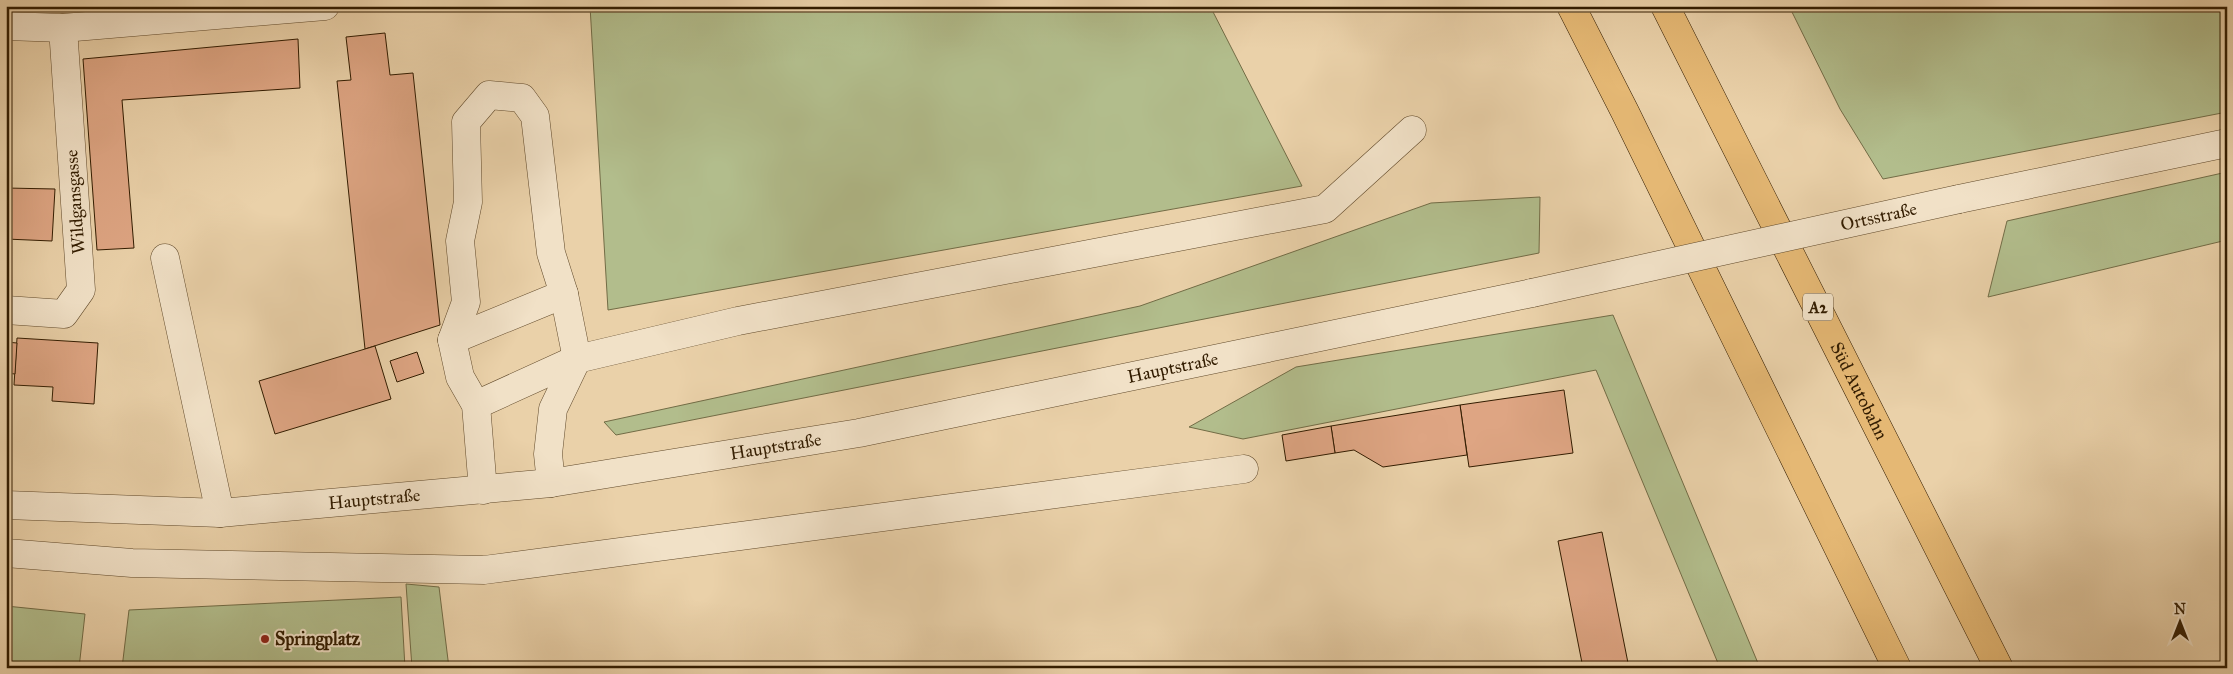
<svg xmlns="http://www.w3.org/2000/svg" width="2233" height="674" viewBox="0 0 2233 674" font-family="'IM FELL Great Primer',serif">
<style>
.green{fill:#b2bd8c;stroke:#726c46}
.building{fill:#dea583;stroke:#321c00}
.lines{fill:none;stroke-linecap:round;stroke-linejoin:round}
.minor-casing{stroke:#60492a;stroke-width:29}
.highway-casing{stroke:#321c00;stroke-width:29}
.minor{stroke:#f1e1c7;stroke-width:28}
.highway{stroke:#e5b874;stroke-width:28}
.minor-bridge-casing{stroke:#60492a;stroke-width:29;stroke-linecap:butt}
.minor-bridge{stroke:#f1e1c7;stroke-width:28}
.poi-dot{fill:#8f2418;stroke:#f1e1c7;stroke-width:2}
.labels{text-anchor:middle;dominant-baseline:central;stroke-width:4;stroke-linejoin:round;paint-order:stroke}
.shield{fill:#f1e1c7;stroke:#6b573c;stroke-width:1}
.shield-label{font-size:16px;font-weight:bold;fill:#321c00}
.street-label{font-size:18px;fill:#321c00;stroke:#f1e1c7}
.poi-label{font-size:18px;font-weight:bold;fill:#321c00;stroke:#f1e1c7;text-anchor:start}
</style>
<rect width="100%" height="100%" fill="#ead1a9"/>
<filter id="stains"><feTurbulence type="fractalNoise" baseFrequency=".004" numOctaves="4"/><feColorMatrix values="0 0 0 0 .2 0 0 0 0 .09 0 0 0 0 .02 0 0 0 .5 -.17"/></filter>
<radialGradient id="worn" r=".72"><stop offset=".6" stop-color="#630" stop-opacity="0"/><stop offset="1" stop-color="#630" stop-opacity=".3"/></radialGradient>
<g class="green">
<polygon points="590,6 1210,6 1302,186 608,310"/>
<polygon points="1789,6 2227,6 2227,112 1883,179 1840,109"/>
<polygon points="2227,172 2227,240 1988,297 2007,221"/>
<polygon points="1540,197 1539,253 616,435 604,422 1140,306 1431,203"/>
<polygon points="1613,315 1760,668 1720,668 1596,370 1243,439 1189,427 1296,367"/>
<polygon points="406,584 439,587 449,668 412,668"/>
<polygon points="401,597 405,668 122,668 129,610"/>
<polygon points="6,606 85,614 79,668 6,668"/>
</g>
<g class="building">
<polygon points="385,33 390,75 413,73 440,325 365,349 337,81 351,80 346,37"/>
<polygon points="298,39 300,88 122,100 134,248 97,250 83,59"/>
<polygon points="6,188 55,189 52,241 6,239"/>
<polygon points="17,338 98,343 94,404 52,401 53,387 14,385"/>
<polygon points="6,342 17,343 15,374 6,373"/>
<polygon points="375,346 391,399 275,434 259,381"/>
<polygon points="417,352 424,373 397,382 390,361"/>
<polygon points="1564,390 1573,453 1469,467 1460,405"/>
<polygon points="1460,405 1467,455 1383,467 1354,450 1335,453 1331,426"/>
<polygon points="1331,426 1335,453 1286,461 1282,435"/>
<polygon points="1602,532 1629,668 1583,668 1558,541"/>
</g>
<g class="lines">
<defs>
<g id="minor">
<polyline points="6,26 63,28 325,6"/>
<polyline points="1959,199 2227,143"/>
<polyline points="165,258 220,513"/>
<polyline points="6,310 64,314 81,290 63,28"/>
<polyline points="452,340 564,294"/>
<polyline points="476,405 577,359 738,321 1325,209 1412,130"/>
<polyline points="483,490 476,405 460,377 452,340 466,302 460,241 468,202 466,122 489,95 522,98 535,116 551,253 564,294 577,359 553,409 548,454 551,483"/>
<path id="s1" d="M6,505l214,8 331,-30 308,-50 673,-140"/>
<polyline points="6,553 132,563 484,570 1244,469"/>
</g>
<g id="highway">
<polyline points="1571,6 1625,112 1897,668"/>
<path id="s2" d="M1665,6l334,662"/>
</g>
</defs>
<use href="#minor" class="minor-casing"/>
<use href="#highway" class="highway-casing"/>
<use href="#minor" class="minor"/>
<use href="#highway" class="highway"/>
<defs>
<g id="minor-bridge">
<path id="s3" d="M1532,293l427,-94"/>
</g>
</defs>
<use href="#minor-bridge" class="minor-bridge-casing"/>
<use href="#minor-bridge" class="minor-bridge"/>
</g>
<circle class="poi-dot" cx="265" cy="639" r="5"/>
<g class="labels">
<rect class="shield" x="1803" y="293.5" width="30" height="27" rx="4"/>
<g class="shield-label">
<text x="1818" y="307">A2</text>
</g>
<g class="street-label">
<text transform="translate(75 202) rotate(-94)">Wildgansgasse</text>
<text stroke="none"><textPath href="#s3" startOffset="355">Ortsstraße</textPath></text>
<text stroke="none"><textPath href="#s1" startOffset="1179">Hauptstraße</textPath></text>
<text stroke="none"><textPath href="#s2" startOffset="431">Süd Autobahn</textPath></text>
<text stroke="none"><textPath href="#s1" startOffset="774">Hauptstraße</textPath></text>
<text stroke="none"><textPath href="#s1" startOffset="369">Hauptstraße</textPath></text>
</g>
<g class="poi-label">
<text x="275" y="639">Springplatz</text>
</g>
</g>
<rect width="2233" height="674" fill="none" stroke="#ead1a9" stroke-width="25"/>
<rect x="8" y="8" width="2218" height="659" fill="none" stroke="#321c00" stroke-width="2.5"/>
<rect x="12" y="12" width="2208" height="649" fill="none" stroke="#321c00"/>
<g transform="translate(2180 622)" stroke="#f1e1c7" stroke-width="4" paint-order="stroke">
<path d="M0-4L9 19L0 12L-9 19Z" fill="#321c00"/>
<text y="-8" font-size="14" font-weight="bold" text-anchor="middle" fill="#321c00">N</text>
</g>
<rect width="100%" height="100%" filter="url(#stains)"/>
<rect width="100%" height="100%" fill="url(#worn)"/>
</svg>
